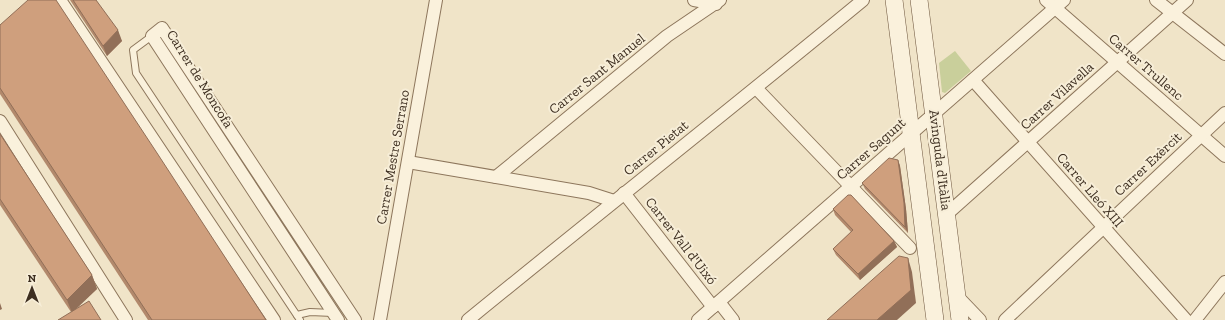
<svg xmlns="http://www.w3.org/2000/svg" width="1225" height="320" viewBox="0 0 1225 320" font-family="'Zilla Slab',serif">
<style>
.green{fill:#c9cf9b}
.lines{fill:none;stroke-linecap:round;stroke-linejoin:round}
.service-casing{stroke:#8d765c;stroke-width:8}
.minor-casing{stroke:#8d765c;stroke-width:14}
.secondary-casing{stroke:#6f573f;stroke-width:18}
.service{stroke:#faf1dc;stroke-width:6}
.minor{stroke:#faf1dc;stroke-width:12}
.secondary{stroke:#faf1dc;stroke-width:17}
.wall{fill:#b2896c}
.shaded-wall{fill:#916f58}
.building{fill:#cf9f7d;stroke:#916f58}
.labels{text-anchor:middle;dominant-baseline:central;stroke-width:4;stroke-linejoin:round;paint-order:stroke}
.street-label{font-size:14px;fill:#3d2e20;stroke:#f7eed8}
</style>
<rect width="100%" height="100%" fill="#f0e4c8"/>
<polygon class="green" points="955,51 971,71 945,93 942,92 939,63"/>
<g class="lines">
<defs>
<g id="service">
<polyline points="152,36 133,50 136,73 300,320"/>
<polyline points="297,315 310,312 333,313"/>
</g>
<g id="minor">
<polyline points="60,0 274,320"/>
<polyline points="694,0 716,4"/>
<polyline points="1046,0 1225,156"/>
<polyline points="1156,0 1225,54"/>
<polyline points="973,80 1186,320"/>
<polyline points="756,88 910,248"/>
<polyline points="0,121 126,320"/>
<polyline points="408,162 589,193 614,201"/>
<polyline points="496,177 667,36 720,0"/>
<polyline points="624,193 713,307"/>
<polyline points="947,214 1187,0"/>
<polyline points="957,296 980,320"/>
<polyline points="719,302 733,320"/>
<polyline points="338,320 152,36 162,28 355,320"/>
<polyline points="380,320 436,0"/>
<path d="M468,320c131,-107 264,-212 395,-320"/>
<polyline points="698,320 1064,0"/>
<polyline points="1005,320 1225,113"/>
<polyline points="1195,320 1225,282"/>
</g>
<g id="secondary">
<polyline points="894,0 935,320"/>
<polyline points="919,0 960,320"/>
</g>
</defs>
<use href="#service" class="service-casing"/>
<use href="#minor" class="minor-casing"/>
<use href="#secondary" class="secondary-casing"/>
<use href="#service" class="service"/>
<use href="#minor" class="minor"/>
<use href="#secondary" class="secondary"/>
</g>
<g class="wall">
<polygon points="70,0 96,0 122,41 107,56"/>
<polygon points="0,25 266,320 148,320 0,94"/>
<polygon points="0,134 92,275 97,289 71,312 0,205"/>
<polygon points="898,160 900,166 906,209 908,233 865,189 862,183"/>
<polygon points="833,209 894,241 897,247 860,280 836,255 833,249 851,232 835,215"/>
</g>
<g class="shaded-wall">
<polygon points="118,30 122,41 107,56 103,46"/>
<polygon points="898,160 900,166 906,209 908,233 905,227"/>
<polygon points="894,241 897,247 860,280 858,274"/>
<polygon points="908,258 912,272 916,303 897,320 877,320"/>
<polygon points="92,275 97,289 72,313 67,300"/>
<polygon points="0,303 2,309 0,310"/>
</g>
<g class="building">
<polygon points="28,0 56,0 157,153 266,320 152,320 0,88 0,25"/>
<polygon points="73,0 96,0 118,30 103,46"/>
<polygon points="0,134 92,275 67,300 0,199"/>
<polygon points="889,158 898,160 904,203 905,227 862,183"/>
<polygon points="848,195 851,195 894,241 858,274 833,249 853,230 833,209"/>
<polygon points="899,256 908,258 911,290 877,320 827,320"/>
<polygon points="89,301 101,320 58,320"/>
</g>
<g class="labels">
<g class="street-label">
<text transform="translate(1146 67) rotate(41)">Carrer Trullenc</text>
<text transform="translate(597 74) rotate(-39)">Carrer Sant Manuel</text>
<text transform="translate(200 79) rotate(58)">Carrer de Moncofa</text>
<text transform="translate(1057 96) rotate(-42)">Carrer Vilavella</text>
<text transform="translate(656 148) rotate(-39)">Carrer Pietat</text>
<text transform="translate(871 149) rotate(-41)">Carrer Sagunt</text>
<text transform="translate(393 157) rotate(-80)">Carrer Mestre Serrano</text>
<text transform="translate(940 160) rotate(83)">Avinguda d'Itàlia</text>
<text transform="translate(1148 164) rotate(-43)">Carrer Exèrcit</text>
<text transform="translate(1090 190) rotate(49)">Carrer Lleó XIII</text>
<text transform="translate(681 241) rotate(52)">Carrer Vall d'Uixó</text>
</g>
</g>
<g transform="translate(32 288)" stroke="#f7eed8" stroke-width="3" paint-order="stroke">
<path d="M0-3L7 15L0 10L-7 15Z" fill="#3d2e20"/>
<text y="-6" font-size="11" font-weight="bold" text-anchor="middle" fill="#3d2e20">N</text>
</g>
</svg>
